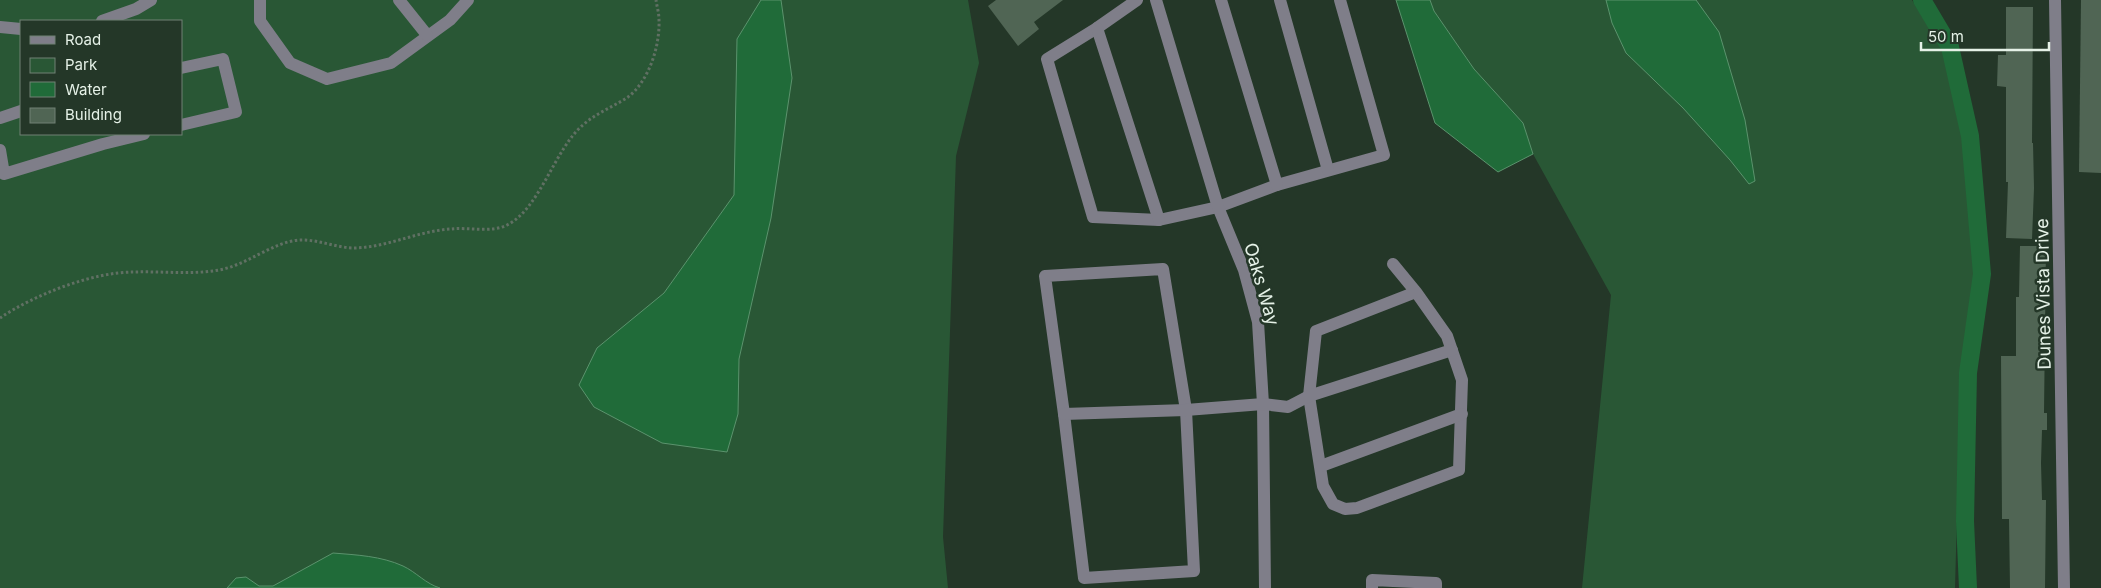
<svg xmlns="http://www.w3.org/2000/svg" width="2101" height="588" viewBox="0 0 2101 588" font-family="Inter,sans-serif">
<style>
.green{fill:#295735;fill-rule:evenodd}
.water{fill:#206b39;stroke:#5b936d}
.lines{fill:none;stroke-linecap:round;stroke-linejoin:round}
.canal{stroke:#206b39;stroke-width:18}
.building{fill:#506554}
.path{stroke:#607063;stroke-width:3;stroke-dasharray:2.5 2.5;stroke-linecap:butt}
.minor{stroke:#7f7e89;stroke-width:12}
.labels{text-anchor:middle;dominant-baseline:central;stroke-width:5;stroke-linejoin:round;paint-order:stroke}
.street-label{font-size:18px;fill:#e5f1e7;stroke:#243728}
</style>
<rect width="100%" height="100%" fill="#243728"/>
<g class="green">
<path d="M0,0h968l11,63 -23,93 -13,381 5,51h-948zM21,21h160v113h-160z"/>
<polygon points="1430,0 1912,0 1942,49 1964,137 1976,272 1961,371 1955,588 1582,588 1611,295 1533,154 1523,123 1474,69 1434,11"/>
</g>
<g class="water">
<polygon points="761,0 781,0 792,78 771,218 739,359 738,414 727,452 662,443 594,407 579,385 597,348 664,293 734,195 737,39"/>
<polygon points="1396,0 1430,0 1434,11 1474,69 1523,123 1533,154 1498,172 1435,123"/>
<polygon points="1606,0 1696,0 1719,32 1745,120 1755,181 1749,184 1730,160 1683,108 1626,53 1612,23"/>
<path d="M333,553c24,2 48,3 70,13 13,6 23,18 37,22h-213l9,-10 10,-1 13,9h14z"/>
</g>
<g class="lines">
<polyline class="canal" points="1922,0 1950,47 1970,136 1982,274 1968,373 1965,521 1968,588"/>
</g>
<g class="building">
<polygon points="996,0 1063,0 1034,22 1039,29 1018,46 988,6"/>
<polygon points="2081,0 2101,0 2101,173 2079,172"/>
<polygon points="2006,7 2033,7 2032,143 2033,143 2034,188 2032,239 2006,238 2008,182 2006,182 2006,87 1997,86 1998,55 2006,55"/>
<polygon points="2020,246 2046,246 2044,413 2047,413 2047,430 2042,430 2041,463 2042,500 2046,500 2045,588 2010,588 2009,519 2002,519 2001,356 2016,356 2016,297 2019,297"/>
</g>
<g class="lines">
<path class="path" d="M0,318c34,-23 92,-46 134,-46 28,-1 57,3 85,-2 28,-5 54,-28 80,-30 19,-1 37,8 56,8 33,-1 63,-17 96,-19 17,-2 41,4 56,-4 33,-16 48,-77 76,-100 13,-12 30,-18 45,-28 21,-16 32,-51 31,-77 0,-7 -2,-13 -3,-20"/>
<g class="minor">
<polyline points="260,0 260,21 290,63 327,79 391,63 450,20 468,0"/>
<polyline points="399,0 427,35"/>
<polyline points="1137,0 1097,28 1047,59 1093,217 1159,220 1218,207 1277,185 1384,155 1340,0"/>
<polyline points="1156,0 1218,207 1244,270 1258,322 1263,404 1265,588"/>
<polyline points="1221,0 1277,185"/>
<polyline points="1280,0 1328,170"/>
<polyline points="2055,0 2064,588"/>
<polyline points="102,21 136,9 151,0"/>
<polyline points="0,27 21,29"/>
<polyline points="1097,28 1159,220"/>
<polyline points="181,68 223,59 236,112 181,125"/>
<polyline points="0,118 21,111"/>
<polyline points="0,150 4,174 103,144 144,134"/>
<polyline points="1393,264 1416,292 1447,336 1462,380 1459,470 1357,508 1345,509 1333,504 1323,486 1309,396 1316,331 1416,292"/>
<polygon points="1163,269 1186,410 1194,571 1084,578 1064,414 1045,276"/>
<polyline points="1064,414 1186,410 1263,404 1288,407 1309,396 1452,350"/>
<polyline points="1321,466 1462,414"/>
<polyline points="1372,588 1372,580 1436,583 1436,588"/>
</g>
</g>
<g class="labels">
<g class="street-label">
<text transform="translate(1262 284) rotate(74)">Oaks Way</text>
<text transform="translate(2043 294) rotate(-91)">Dunes Vista Drive</text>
</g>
</g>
<rect x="20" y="20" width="162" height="115" fill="#243728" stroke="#718174"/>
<rect x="30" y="36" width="25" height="8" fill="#7f7e89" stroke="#718174"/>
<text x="65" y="45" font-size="15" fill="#e5f1e7">Road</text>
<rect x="30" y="58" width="25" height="15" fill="#295735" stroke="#718174"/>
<text x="65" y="70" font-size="15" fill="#e5f1e7">Park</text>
<rect x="30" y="82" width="25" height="15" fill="#206b39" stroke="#718174"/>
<text x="65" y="95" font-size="15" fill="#e5f1e7">Water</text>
<rect x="30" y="108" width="25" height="15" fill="#506554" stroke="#718174"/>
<text x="65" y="120" font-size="15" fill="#e5f1e7">Building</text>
<path d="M1921 42v8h128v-8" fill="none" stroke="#e5f1e7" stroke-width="2.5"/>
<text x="1928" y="42" font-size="15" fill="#e5f1e7" stroke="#243728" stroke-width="4" paint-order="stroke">50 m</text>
</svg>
